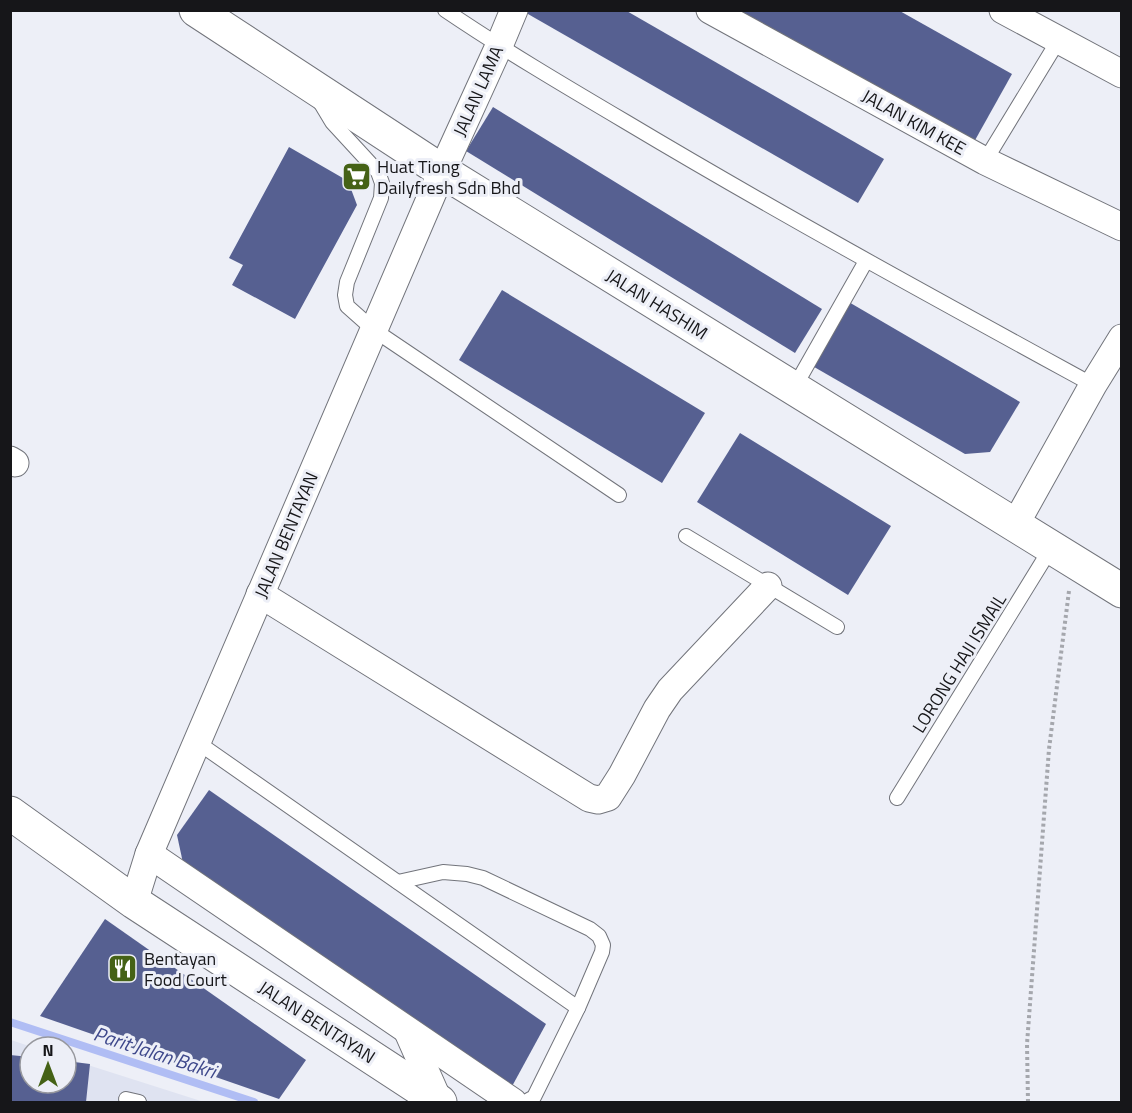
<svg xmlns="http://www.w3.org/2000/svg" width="1132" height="1113" viewBox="0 0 1132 1113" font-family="'Titillium Web',sans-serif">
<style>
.built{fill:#dfe3f1}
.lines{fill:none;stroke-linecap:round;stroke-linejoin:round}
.stream{stroke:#b0bdf4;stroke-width:8}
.building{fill:#566091}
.lane-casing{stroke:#72747b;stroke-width:16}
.street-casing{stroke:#72747b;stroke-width:29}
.secondary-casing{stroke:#72747b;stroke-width:35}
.path{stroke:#a5a7ad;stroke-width:4;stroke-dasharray:3 3;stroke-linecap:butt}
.lane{stroke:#fff;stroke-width:14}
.street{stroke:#fff;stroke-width:27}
.secondary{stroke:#fff;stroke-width:33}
.labels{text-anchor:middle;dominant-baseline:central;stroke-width:6;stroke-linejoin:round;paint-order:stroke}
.street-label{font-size:18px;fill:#161619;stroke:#edeff7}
.poi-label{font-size:18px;fill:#161619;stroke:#edeff7;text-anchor:start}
.water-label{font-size:20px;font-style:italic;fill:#3e488b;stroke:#edeff7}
</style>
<rect width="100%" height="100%" fill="#edeff7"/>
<polygon class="built" points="11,1040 32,1047 30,1047 30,1083 66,1083 66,1058 204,1102 11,1102"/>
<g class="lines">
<polyline class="stream" points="10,1022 254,1102"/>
</g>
<g class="building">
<polygon points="521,10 625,10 884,159 858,203"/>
<polygon points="735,10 898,10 1012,74 974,142"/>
<polygon points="493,107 822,309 795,353 466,151"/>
<polygon points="289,147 348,181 357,205 295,319 232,285 243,265 229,258"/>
<polygon points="502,290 705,413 662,483 459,360"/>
<polygon points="847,301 1020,402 990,452 965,454 809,364"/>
<polygon points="740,433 891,526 848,595 697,502"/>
<polygon points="209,790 546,1024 510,1090 183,863 177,835"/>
<polygon points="105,919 306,1060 279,1099 40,1016"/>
<polygon points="10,1055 30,1057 30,1083 66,1083 66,1061 90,1064 86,1102 10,1102"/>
</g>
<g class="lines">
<defs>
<g id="lane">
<path d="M445,10c59,40 120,76 181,112 154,92 310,177 467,263"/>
<polyline points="320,102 332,122 378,172 382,183 381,198 347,282 345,295 347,306 374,330 619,495"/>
<polyline points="985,161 1058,41"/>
<polyline points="794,388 866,261"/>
<polyline points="686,536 837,627"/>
<polyline points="197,742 578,1008"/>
<polyline points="897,798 1051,548"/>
<polyline points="398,882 443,872 467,874 483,878 590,929 599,936 603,945 602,952 578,1008 534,1097 525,1102"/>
<polyline points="126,1099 139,1102"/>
</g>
<g id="street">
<polyline points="710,10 985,161 1122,227"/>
<polyline points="1003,10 1122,74"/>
<polyline points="10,460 15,463"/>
<polyline points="1015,525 1093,385 1122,338"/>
<polyline points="260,594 589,798 598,800 608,797 622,775 657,709 670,690 768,586"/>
<polyline points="149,854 513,1102"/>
<polyline points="134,902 149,854 442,171 499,46 514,10"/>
<polyline points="408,1032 439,1102"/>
</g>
<g id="secondary">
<polyline points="196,10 442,171 1122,591"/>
<polyline points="10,813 134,902 440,1102"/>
</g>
</defs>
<use href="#lane" class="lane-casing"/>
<use href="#street" class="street-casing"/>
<use href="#secondary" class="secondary-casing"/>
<polyline class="path" points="1028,1102 1027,1044 1049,749 1069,591"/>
<use href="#lane" class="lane"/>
<use href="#street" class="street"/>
<use href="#secondary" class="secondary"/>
</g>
<defs>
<symbol id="supermarket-square" viewBox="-11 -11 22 22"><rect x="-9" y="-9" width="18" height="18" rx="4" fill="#456216" stroke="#edeff7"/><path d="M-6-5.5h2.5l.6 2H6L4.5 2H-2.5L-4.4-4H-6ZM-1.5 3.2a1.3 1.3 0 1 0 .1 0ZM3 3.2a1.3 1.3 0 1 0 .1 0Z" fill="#fff"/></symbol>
<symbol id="restaurant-square" viewBox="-11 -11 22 22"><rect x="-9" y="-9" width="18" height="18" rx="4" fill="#456216" stroke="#edeff7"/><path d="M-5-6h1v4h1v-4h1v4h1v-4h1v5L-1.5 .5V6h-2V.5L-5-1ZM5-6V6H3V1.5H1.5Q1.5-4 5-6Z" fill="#fff"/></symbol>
</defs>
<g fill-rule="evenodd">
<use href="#supermarket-square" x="340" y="160" width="33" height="33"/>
<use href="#restaurant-square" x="106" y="952" width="33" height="33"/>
</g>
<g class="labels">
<g class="street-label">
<text transform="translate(478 91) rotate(-66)">JALAN LAMA</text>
<text transform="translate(914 122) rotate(29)">JALAN KIM KEE</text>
<text transform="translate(657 304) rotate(32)">JALAN HASHIM</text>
<text transform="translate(286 535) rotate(-67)">JALAN BENTAYAN</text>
<text transform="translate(959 663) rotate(-58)">LORONG HAJI ISMAIL</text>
<text transform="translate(317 1022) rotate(33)">JALAN BENTAYAN</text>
</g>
<g class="poi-label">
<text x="377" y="166">Huat Tiong<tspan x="377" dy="21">Dailyfresh Sdn Bhd</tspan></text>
<text x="144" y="958">Bentayan<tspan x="144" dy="21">Food Court</tspan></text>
</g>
<g class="water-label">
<text transform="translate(155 1052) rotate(18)">Parit Jalan Bakri</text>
</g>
</g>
<rect width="1132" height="1113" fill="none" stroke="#161619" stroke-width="24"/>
<g transform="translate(48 1065)"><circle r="28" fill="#edeff7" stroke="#97989e" stroke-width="1.5"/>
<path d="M0-4.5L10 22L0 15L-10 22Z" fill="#456216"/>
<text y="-9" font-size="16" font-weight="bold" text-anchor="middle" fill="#161619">N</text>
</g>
</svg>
